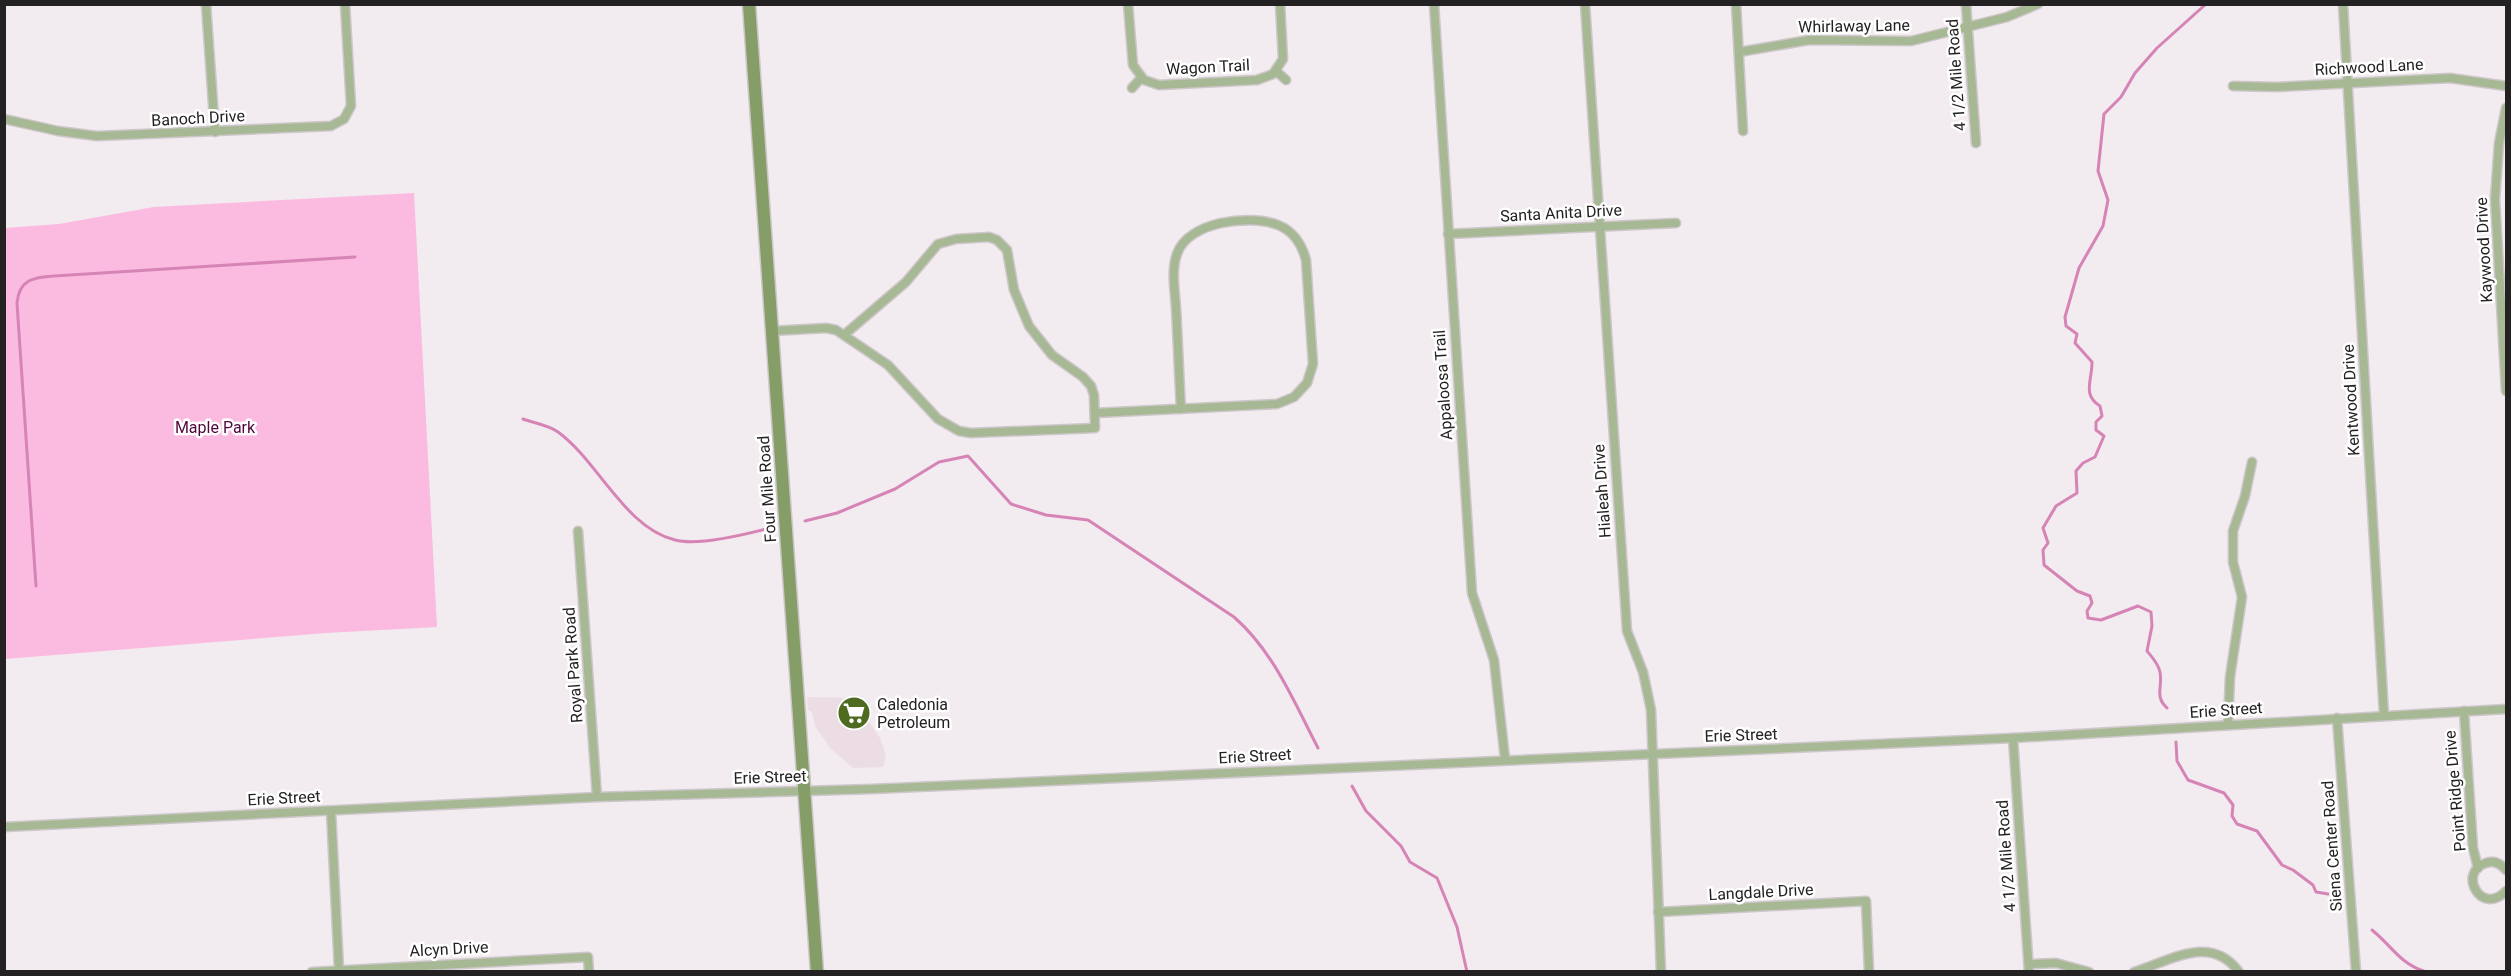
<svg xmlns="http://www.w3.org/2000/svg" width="2511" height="976" viewBox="0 0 2511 976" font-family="Roboto,sans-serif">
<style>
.built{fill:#ecdde5}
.green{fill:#fbbae0}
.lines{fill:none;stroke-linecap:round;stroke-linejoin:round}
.stream{stroke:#d684b6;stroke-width:3}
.minor-casing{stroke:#cdc7ca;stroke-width:11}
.secondary-casing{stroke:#cdc7ca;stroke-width:15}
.minor{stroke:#a7b894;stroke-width:8}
.secondary{stroke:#859d67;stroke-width:12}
.labels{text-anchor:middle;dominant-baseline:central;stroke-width:5;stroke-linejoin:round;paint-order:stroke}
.street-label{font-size:16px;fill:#242123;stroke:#fff}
.park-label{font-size:16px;fill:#52073d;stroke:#fff}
.poi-label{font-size:16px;fill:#242123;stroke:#fff;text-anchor:start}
</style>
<rect width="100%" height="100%" fill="#f2ebef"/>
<polygon class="built" points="807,697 848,698 869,717 870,724 880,738 886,756 883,767 853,768 831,749 815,726 812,712 808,710"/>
<polygon class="green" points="414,193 437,627 326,633 5,659 5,228 59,224 154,207"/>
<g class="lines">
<g class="stream">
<path d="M523,419c11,4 26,6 35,13 40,29 67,96 117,108 23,6 68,-5 91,-11"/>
<path d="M805,521l32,-8 58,-24 44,-27 29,-6 43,48 35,11 42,5 146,97c40,35 60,85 84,131"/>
<path d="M36,586l-19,-283c2,-23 16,-26 37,-27l301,-19"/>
<path d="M2167,708c-13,-12 -4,-21 -7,-36 -2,-9 -8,-15 -13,-21l5,-25 -1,-14 -13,-6 -37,14 -13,-2 -1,-7 5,-8 -2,-7 -13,-5 -33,-26 -1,-15 5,-7 -5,-15 13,-22 21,-13 -1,-22 7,-8 12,-6 9,-21 -8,-6v-8l6,-6 -2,-10c-18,-11 -8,-25 -8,-44l-17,-19 2,-9 -11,-8 -1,-9 14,-49 24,-42 5,-26 -10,-29 6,-57 17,-17 14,-24 22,-25 49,-44"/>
<polyline points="2176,742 2177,761 2188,780 2224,793 2233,805 2232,816 2237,824 2257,831 2282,865 2293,870 2313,885 2316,892 2328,894"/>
<polyline points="1352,786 1366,811 1401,846 1410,862 1437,878 1457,927 1467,972"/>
<path d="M2372,930c21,17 27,33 54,42"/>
</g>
<defs>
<g id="minor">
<polyline points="206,4 215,132"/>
<polyline points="1128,4 1133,65 1144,80 1159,85 1257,80 1273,74 1283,59 1280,4"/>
<polyline points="1434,4 1472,593 1494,660 1505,759"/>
<polyline points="1585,4 1627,631 1643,672 1651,710 1661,972"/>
<polyline points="1736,4 1743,131"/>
<polyline points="1966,4 1976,143"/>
<polyline points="2343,4 2384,715"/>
<polyline points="1739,52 1809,40 1911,41 2007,17 2038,4"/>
<polyline points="1276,71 1286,80"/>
<polyline points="2233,86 2277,87 2450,78 2506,86"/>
<polyline points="1132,88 1141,78"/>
<polyline points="2506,108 2499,143 2495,199 2506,391"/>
<polyline points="4,119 58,131 97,136 331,126 344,119 351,106 345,4"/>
<polyline points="1448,234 1676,223"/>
<polyline points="772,331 826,328 836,330 888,365 938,419 959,431 971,433 1095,428 1094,395 1091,386 1083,377 1052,355 1029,326 1014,290 1007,250 997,240 989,237 956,239 938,244 906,282 844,335"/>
<path d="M1095,413l182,-9 17,-7 13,-14 6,-19 -7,-104c-4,-15 -13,-29 -28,-35 -28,-11 -90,-4 -101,29 -6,16 -2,37 -1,54 2,34 3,68 5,101"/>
<polyline points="578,531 597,797"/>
<polyline points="2464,711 2473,848 2478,868"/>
<polyline points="2337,718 2356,972"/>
<polyline points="2228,725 2230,677 2242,597 2233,562 2233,531 2245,496 2252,462"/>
<polyline points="2013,738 2029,972"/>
<polyline points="331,811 339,970"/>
<polyline points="4,827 597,797 872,789 2013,738 2506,709"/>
<path d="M2506,870c-5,-6 -12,-10 -20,-7 -29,9 -5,54 20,28"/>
<polyline points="1658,912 1866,901 1869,972"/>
<polyline points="2029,964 2056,963 2089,972"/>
<polyline points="312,972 588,957 589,972"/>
<path d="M2134,972c36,-11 77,-39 105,0"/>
</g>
<polyline id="secondary" points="749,4 817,972"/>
</defs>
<use href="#minor" class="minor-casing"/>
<use href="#secondary" class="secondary-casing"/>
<use href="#minor" class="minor"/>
<use href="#secondary" class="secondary"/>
</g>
<defs>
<symbol id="supermarket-disc" viewBox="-11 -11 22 22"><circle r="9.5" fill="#4e6b1f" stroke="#fff"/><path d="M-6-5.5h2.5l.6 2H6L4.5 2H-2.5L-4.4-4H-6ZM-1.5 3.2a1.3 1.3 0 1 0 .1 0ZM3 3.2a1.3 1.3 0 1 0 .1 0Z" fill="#fff"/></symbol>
</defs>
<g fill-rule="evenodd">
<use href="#supermarket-disc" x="835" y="694" width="38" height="38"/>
</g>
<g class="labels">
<g class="street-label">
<text transform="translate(1854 26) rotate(-1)">Whirlaway Lane</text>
<text transform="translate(1208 67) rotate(-3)">Wagon Trail</text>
<text transform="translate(2369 67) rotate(-3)">Richwood Lane</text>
<text transform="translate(1956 75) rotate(-94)">4 1/2 Mile Road</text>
<text transform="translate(198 118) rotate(-3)">Banoch Drive</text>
<text transform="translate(1561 213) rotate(-3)">Santa Anita Drive</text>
<text transform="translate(2484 250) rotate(-93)">Kaywood Drive</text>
<text transform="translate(1443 385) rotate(-94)">Appaloosa Trail</text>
<text transform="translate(2351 400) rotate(-93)">Kentwood Drive</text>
<text transform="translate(767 489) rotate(-94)">Four Mile Road</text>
<text transform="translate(1602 491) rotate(-94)">Hialeah Drive</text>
<text transform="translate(573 665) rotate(-94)">Royal Park Road</text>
<text transform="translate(2226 710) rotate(-4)">Erie Street</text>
<text transform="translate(1741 735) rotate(-2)">Erie Street</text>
<text transform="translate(1255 756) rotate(-3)">Erie Street</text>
<text transform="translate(770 777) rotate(-2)">Erie Street</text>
<text transform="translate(2455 791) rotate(-95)">Point Ridge Drive</text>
<text transform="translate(284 798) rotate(-3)">Erie Street</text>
<text transform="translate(2332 846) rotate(-94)">Siena Center Road</text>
<text transform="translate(2006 856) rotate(-94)">4 1/2 Mile Road</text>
<text transform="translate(1761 892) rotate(-3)">Langdale Drive</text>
<text transform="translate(449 949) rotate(-3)">Alcyn Drive</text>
</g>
<g class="park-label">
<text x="215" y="427">Maple Park</text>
</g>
<g class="poi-label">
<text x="877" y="704">Caledonia<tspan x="877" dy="18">Petroleum</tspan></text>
</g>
</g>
<rect width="2511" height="976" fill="none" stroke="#242123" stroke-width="12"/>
</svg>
